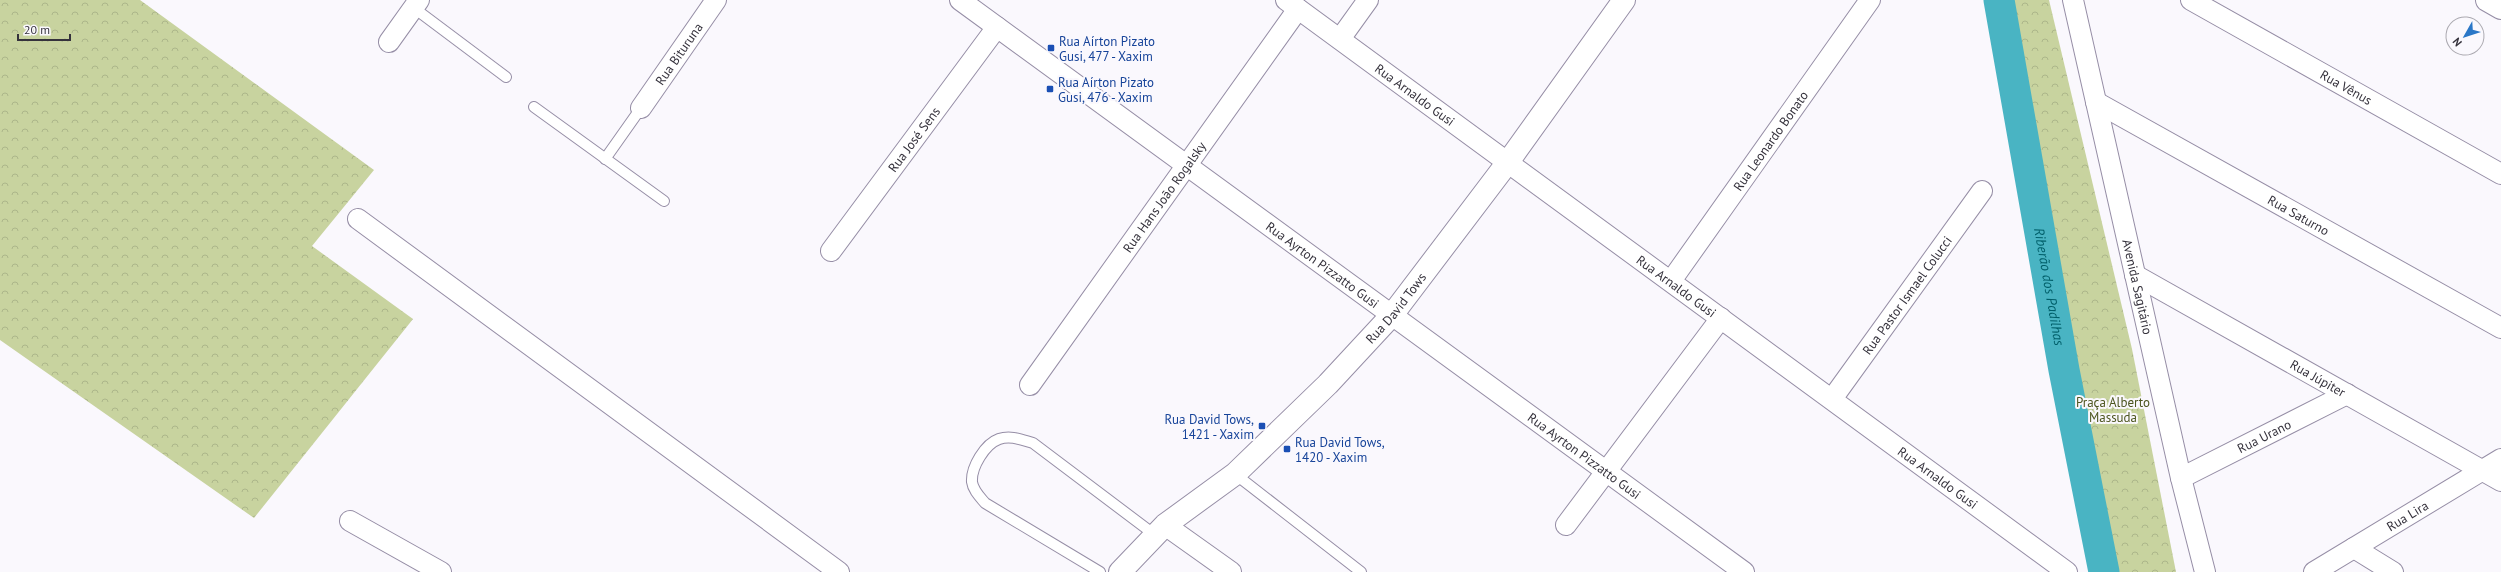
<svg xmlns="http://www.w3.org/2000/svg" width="2501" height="572" viewBox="0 0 2501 572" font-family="'PT Sans',sans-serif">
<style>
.forest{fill:url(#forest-crowns)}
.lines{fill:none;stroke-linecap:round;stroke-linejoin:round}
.river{stroke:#49b4c3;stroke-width:31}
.lane-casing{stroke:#968ea6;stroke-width:12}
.street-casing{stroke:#968ea6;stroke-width:22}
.secondary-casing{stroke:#968ea6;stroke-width:24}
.lane{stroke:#fff;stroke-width:10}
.street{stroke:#fff;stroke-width:20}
.secondary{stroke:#fff;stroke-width:22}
.transit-dot{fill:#1a4fb4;stroke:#faf8fd;stroke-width:1.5}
.labels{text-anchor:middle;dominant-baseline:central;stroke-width:4;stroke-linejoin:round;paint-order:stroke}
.transit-label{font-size:13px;fill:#164399;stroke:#faf8fd;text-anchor:start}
.street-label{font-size:13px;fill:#35323c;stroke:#faf8fd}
.park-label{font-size:13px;fill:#4d5620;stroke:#faf8fd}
.water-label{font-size:14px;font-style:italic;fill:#005f6a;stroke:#faf8fd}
</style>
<defs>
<pattern id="forest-crowns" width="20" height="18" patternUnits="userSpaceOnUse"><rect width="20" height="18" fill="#c8d39f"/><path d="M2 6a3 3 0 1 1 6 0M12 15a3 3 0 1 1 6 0" fill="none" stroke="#acb68a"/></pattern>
</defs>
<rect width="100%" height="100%" fill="#faf8fd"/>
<g class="forest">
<polygon points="0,0 140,0 374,170 312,246 413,319 254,518 0,340"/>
<polygon points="2007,0 2049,0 2132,349 2176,572 2114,572 2040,205"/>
</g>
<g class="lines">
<path class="river" id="s1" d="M1999,0l65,370 40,202"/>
<defs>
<g id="lane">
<polyline points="414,8 506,77"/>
<polyline points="534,107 664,201"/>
<polyline points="605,159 641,108"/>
<polyline points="1235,474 1361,572"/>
<path d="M1100,572l-115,-69c-5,-6 -12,-13 -13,-21 -1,-15 13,-38 27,-43 12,-4 23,1 34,4l122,92"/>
</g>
<g id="street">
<path id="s2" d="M960,0l784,572"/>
<path id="s3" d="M1286,0l781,572"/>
<path id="s4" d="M2073,0l108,478 24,94"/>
<path id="s5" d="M2191,0l310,174"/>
<polyline points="1340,39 1368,0"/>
<polyline points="389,42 419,0"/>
<path id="s6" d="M2096,102l405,226"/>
<path id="s7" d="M641,108l75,-108"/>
<polyline points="358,219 839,572"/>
<path id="s8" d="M831,251l166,-224"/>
<path id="s9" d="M2135,275l366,206"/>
<path id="s10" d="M1671,281l199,-281"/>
<path id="s11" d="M1030,385l268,-376"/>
<path id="s12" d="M1832,399l150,-208"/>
<path id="s13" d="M2181,478l166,-84"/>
<polyline points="350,521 441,572"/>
<polyline points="1165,525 1231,572"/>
<polyline points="1566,525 1721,318"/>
<polyline points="2354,548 2393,572"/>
<path id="s14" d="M2314,572l187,-113"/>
</g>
<g id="secondary">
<polyline points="2487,0 2501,8"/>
<path id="s15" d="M1120,572l45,-47 70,-51 93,-90 64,-69 116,-153 116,-162"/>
</g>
</defs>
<use href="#lane" class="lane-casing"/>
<use href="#street" class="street-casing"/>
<use href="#secondary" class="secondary-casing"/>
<use href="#lane" class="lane"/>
<use href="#street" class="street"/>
<use href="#secondary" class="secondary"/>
</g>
<g class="transit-dot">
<rect x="1047" y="44" width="8" height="8" rx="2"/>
<rect x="1046" y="85" width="8" height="8" rx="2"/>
<rect x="1258" y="422" width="8" height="8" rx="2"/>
<rect x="1283" y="445" width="8" height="8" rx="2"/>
</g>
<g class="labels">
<g class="transit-label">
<text x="1059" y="41">Rua Aírton Pizato<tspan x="1059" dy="15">Gusi, 477 - Xaxim</tspan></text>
<text x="1058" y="82">Rua Aírton Pizato<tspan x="1058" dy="15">Gusi, 476 - Xaxim</tspan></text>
<text x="1254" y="419" text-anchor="end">Rua David Tows,<tspan x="1254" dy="15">1421 - Xaxim</tspan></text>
<text x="1295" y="442">Rua David Tows,<tspan x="1295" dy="15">1420 - Xaxim</tspan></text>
</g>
<g class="street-label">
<text stroke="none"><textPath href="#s7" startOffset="66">Rua Bituruna</textPath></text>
<text stroke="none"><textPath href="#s5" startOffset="178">Rua Vênus</textPath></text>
<text stroke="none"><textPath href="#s3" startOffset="160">Rua Arnaldo Gusi</textPath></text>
<text stroke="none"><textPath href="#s8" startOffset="139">Rua José Sens</textPath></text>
<text stroke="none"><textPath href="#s10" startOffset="172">Rua Leonardo Bonato</textPath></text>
<text stroke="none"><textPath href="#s11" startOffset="231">Rua Hans João Rogalsky</textPath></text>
<text stroke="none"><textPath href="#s6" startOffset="232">Rua Saturno</textPath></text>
<text stroke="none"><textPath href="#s2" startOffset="449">Rua Ayrton Pizzatto Gusi</textPath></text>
<text stroke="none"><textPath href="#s3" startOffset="484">Rua Arnaldo Gusi</textPath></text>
<text stroke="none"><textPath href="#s4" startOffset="294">Avenida Sagitário</textPath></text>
<text stroke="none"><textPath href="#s12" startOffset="128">Rua Pastor Ismael Colucci</textPath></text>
<text stroke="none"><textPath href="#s15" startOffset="383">Rua David Tows</textPath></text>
<text stroke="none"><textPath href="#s9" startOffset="210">Rua Júpiter</textPath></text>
<text stroke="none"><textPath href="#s13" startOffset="93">Rua Urano</textPath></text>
<text stroke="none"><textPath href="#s2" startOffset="773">Rua Ayrton Pizzatto Gusi</textPath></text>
<text stroke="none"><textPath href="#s3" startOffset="808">Rua Arnaldo Gusi</textPath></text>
<text stroke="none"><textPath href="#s14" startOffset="109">Rua Lira</textPath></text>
</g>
<g class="park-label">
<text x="2113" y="402">Praça Alberto<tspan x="2113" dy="15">Massuda</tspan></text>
</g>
<g class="water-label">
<text stroke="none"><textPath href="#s1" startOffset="291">Riberão dos Padilhas</textPath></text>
</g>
</g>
<g transform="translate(2465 36) rotate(231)"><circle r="19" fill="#faf8fd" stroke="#aba9b0"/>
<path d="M0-3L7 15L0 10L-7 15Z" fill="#2a77c7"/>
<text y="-6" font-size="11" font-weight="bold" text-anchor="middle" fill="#35323c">N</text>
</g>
<path d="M18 34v6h52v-6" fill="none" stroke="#35323c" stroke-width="2"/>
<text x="24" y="34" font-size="12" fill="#35323c" stroke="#faf8fd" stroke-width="3" paint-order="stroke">20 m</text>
</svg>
